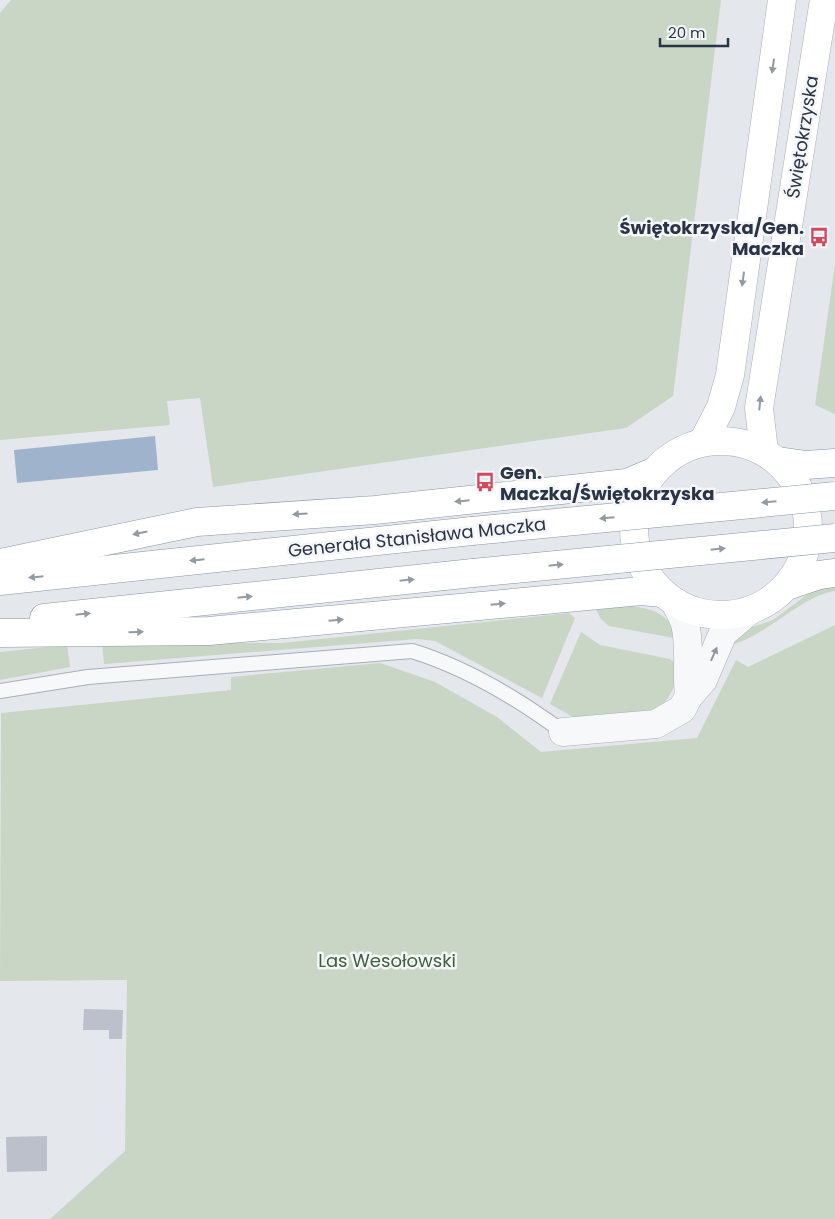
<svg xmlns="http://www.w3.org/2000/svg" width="835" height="1219" viewBox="0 0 835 1219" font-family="Poppins,sans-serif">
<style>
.green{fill:#c9d6c5}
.water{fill:#9fb4cc}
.building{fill:#bbc0ca}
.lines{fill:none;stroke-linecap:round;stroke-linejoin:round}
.lane-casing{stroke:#a9aeb7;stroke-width:16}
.street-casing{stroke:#a9aeb7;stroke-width:29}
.secondary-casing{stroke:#a9aeb7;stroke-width:29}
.highway-casing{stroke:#8b94a3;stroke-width:29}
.lane{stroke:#f7f8fa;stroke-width:14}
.street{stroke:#f7f8fa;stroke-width:28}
.secondary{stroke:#fff;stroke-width:28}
.highway{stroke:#fff;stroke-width:28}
.highway-bridge-casing{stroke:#8b94a3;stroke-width:29;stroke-linecap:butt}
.highway-bridge{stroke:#fff;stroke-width:28}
.oneway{fill:#959aa2}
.oneway2{fill:#9196a0}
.labels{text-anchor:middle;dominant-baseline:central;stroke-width:5;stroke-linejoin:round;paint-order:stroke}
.street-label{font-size:18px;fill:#2b3445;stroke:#f4f6f9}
.poi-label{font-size:18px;font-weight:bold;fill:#2b3445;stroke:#f4f6f9;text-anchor:end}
.park-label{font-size:18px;fill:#3f6138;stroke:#f4f6f9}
</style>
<rect width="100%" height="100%" fill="#e4e7ec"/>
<g class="green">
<polygon points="11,0 721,0 673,396 626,428 213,487 200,398 167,401 170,425 0,440 0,13"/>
<polygon points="835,264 835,414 815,405"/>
<path d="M835,586v5c-35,5 -69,46 -105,54l17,-16 26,-9 35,-26 10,-5z"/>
<path d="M632,606c25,4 37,9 47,33l-70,-13 -8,-7 -5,-9z"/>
<polygon points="569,613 575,618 542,698 435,641 417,639 104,664 102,643 282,643"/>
<polygon points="835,625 835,1219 50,1219 125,1151 127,980 0,981 1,713 231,690 231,677 380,663 435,682 497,717 541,752 697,738 736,660 748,667"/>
<polygon points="581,632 600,645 670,659 677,665 674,687 668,698 661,707 643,715 575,718 550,704"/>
<polygon points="67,645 70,667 0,680 0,652"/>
</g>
<polygon class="water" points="155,436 158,470 17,483 14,450"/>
<g class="building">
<polygon points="84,1009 123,1010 122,1039 109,1039 109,1030 83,1030"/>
<polygon points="47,1136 47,1171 7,1172 6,1137"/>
</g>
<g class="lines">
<defs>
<path id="lane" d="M0,691l88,-14 324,-26c55,17 105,47 151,81"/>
<g id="street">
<path d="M675,602c3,7 8,15 10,22 6,23 1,48 4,72"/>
<polyline points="563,732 656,724 682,709 689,696 703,680 723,633 749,611"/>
</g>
<g id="secondary">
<circle cx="721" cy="528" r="87"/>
<polyline points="703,442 721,407 730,375 782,0"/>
<polyline points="764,451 759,408 824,0"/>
</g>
<g id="highway">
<polyline points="778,461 806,465 835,463"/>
<polyline points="0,563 197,522 375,510 627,483 655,471"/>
<polyline points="0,581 472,531"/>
<polyline points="787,586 819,575 835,573"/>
<polyline points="44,618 473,573"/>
<polyline points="0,633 209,631 577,597 641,591 663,593"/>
</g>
</defs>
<use href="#lane" class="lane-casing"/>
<use href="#street" class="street-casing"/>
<use href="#secondary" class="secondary-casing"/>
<use href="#highway" class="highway-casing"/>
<use href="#lane" class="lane"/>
<use href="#street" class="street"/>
<use href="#secondary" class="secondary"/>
<use href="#highway" class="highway"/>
<defs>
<g id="highway-bridge">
<polyline points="472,531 835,496"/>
<polyline points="473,573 835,538"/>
</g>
</defs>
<use href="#highway-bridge" class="highway-bridge-casing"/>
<use href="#highway-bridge" class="highway-bridge"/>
</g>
<defs><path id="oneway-solid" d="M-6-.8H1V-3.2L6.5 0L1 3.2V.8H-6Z" transform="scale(1.25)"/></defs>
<g class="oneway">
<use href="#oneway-solid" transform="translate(773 66) rotate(98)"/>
<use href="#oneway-solid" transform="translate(743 279) rotate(98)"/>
<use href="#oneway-solid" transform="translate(760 403) rotate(-84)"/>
<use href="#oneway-solid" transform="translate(462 501) rotate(174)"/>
<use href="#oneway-solid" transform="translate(769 502) rotate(175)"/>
<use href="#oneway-solid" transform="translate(300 514) rotate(176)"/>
<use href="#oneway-solid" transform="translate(607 518) rotate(175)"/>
<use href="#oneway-solid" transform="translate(140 533) rotate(168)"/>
<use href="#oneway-solid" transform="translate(718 549) rotate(-6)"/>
<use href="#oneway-solid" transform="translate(197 560) rotate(174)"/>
<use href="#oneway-solid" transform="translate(556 565) rotate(-6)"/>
<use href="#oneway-solid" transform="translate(36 577) rotate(174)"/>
<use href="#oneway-solid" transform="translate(407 580) rotate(-6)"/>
<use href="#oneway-solid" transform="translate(245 597) rotate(-6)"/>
<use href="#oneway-solid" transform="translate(498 604) rotate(-5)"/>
<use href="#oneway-solid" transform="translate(83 614) rotate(-6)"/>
<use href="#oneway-solid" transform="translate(336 620) rotate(-5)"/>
<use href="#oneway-solid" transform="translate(136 632) rotate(-1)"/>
</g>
<use class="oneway2" href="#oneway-solid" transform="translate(714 654) rotate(-66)"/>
<defs>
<symbol id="bus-bare" viewBox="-9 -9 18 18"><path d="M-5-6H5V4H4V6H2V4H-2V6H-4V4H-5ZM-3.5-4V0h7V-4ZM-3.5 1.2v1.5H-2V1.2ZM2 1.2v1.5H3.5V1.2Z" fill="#d1495b" stroke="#f4f6f9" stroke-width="2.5" paint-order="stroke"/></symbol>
</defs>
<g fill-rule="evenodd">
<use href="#bus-bare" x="805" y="223" width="28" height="28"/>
<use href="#bus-bare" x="471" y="468" width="28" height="28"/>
</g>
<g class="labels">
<g class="street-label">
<text transform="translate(802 137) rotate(-81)">Świętokrzyska</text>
<text transform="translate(417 537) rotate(-6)">Generała Stanisława Maczka</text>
</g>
<g class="poi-label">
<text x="804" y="227">Świętokrzyska/Gen.<tspan x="804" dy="21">Maczka</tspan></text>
<text x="500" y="472" text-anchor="start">Gen.<tspan x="500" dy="21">Maczka/Świętokrzyska</tspan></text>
</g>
<g class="park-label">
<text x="387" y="960">Las Wesołowski</text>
</g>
</g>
<path d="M660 38v8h68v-8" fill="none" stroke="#2b3445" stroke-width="2.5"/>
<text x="668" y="38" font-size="15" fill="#2b3445" stroke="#f4f6f9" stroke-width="4" paint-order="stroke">20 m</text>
</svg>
